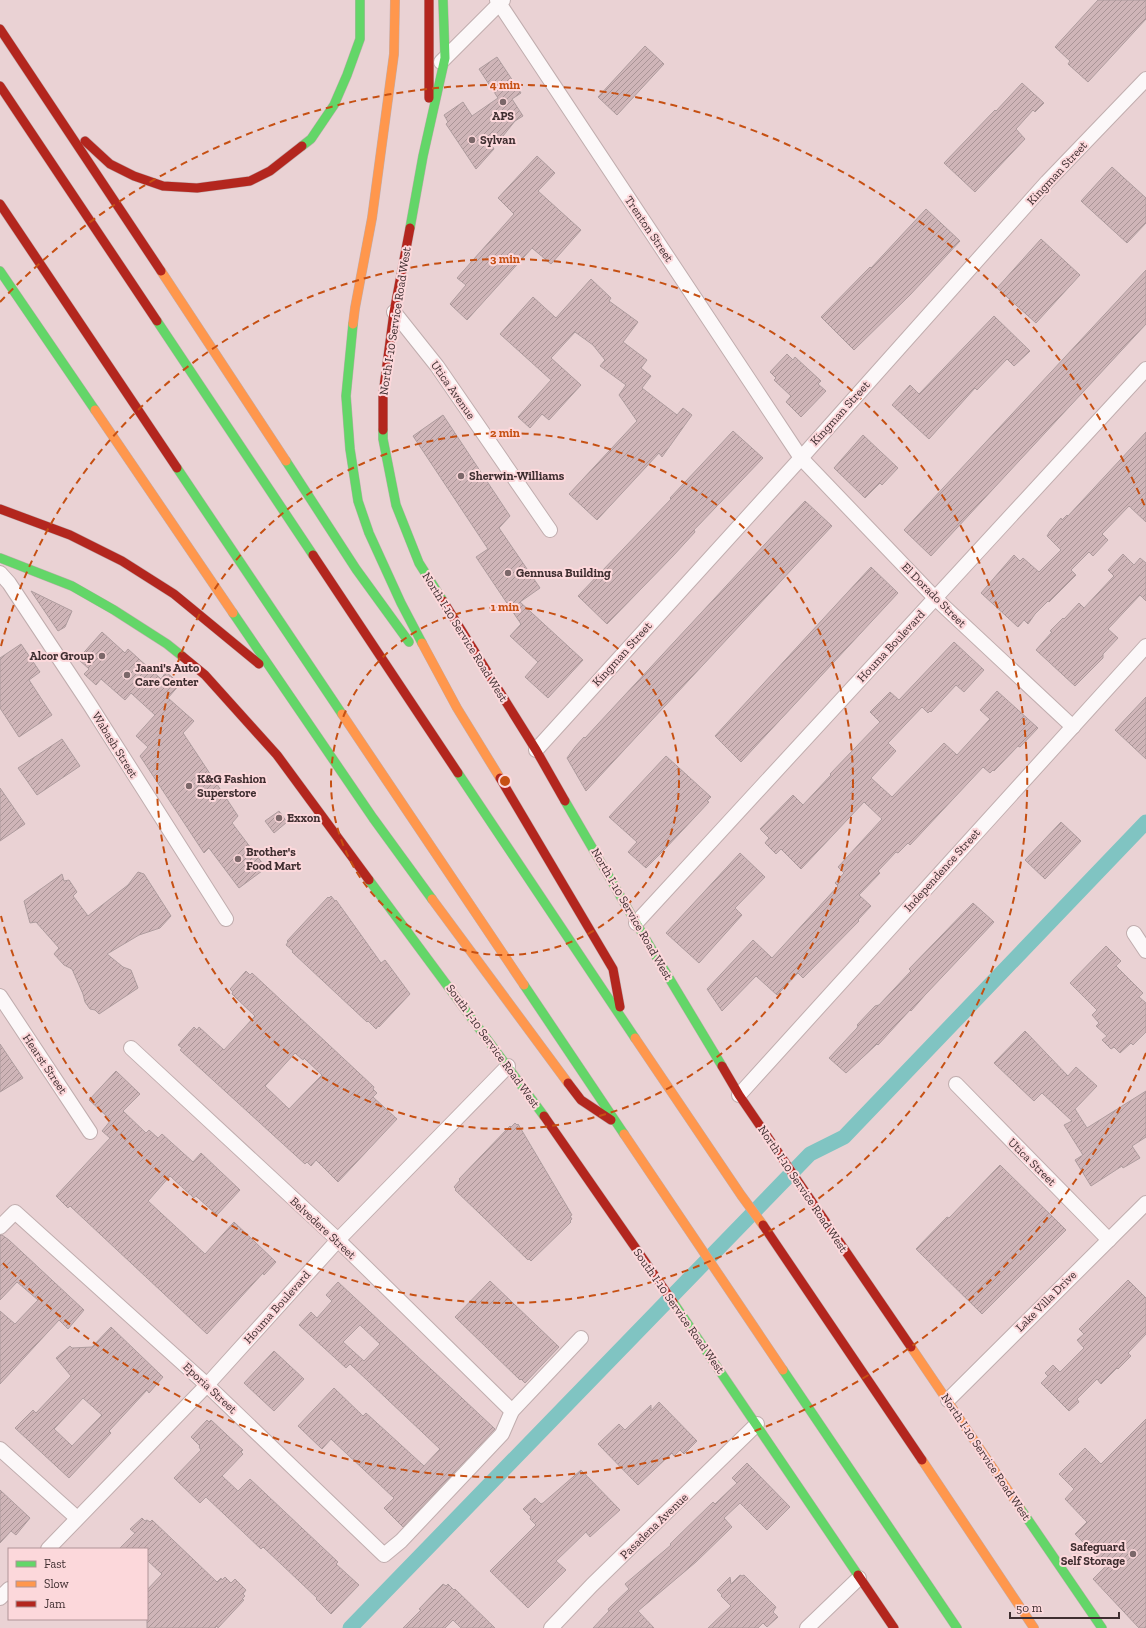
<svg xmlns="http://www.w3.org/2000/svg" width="1146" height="1628" viewBox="0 0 1146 1628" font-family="'Zilla Slab',serif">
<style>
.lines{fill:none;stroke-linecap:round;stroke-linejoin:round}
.canal{stroke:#80c4c2;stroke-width:15}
.building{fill:url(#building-hatch);stroke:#ae9c9e;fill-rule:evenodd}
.street-casing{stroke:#c0adae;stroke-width:16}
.fast-casing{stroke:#c0adae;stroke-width:10}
.slow-casing{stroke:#c0adae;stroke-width:10}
.jam-casing{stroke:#c0adae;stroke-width:10}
.street{stroke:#fcf8f9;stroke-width:14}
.fast{stroke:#63d668;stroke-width:9}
.slow{stroke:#ff974d;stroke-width:9}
.jam{stroke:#b3261e;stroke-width:9}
.ring{fill:none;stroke:#c65013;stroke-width:2;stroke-dasharray:7 5}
.poi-dot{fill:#7b6769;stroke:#fcd8db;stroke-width:1.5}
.labels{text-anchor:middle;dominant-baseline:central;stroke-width:4;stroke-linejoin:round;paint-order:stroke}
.poi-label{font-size:12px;font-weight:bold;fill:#3f2e30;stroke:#fcd8db;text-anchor:start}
.street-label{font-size:12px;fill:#3f2e30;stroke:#fcd8db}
.centre{fill:#c65013;stroke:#fcd8db;stroke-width:2}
.ring-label{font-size:12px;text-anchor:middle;font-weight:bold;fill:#c65013;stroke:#fcd8db;stroke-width:4;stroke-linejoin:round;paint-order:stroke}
</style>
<defs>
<pattern id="building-hatch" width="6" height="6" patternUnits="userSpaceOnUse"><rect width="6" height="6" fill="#cfb5b8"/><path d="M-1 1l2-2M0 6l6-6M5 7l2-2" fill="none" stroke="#a99496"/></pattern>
</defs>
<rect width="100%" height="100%" fill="#ead2d4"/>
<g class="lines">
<polyline class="canal" points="350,1628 810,1154 844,1137 1146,822"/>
</g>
<g class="building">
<polygon points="1098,0 1146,0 1146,19 1088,82 1068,64 1070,61 1055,47"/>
<polygon points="645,46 664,64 617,115 598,97"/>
<polygon points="497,57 521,93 512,99 523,116 515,121 503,136 491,144 494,149 476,169 446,124 448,122 444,115 463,102 472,116 498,98 479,69"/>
<polygon points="1022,83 1044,103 1035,112 1033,110 1016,129 1025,139 975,192 944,163 995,110 996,111"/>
<polygon points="537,156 555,173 538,191 581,230 551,264 532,248 467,320 450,304 466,285 457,278 514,214 498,198"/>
<polygon points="1112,167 1146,198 1146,223 1127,243 1081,201"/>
<polygon points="926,209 960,241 910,295 854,350 821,317 870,267 871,268"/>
<polygon points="1041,239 1080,275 1036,323 997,288"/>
<polygon points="1146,270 1146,324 931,556 904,530"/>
<polygon points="591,279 611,298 609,301 638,322 623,342 647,360 641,368 651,376 642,388 677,415 683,408 692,415 662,457 659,453 597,520 569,494 637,421 619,395 626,385 600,366 605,360 593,345 575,332 551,358 581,385 549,420 542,414 530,428 518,417 551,380 500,334 533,297 556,318"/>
<polygon points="994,316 1030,351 1014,366 1007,359 977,390 975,388 929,439 892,405 910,385 919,394"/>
<polygon points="787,354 793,360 795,357 821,381 818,384 826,391 801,417 786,402 791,396 774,380 776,378 770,372"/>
<polygon points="443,415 510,516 499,528 540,588 520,602 583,660 548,698 525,677 538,662 510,636 521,624 476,557 488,549 413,436"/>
<polygon points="733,431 763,458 694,530 695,532 673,556 607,624 578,596 671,499 670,498"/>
<polygon points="1146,432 1146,522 1129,506 1102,534 1108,540 1093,556 1089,552 1071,570 1076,575 1049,602 1048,601 1035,614 1028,624 1024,620 1018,627 981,593 1014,555 1020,561 1023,558 1039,572 1061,550 1047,536 1050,531 1061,518 1062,520 1067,515 1068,516"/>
<polygon points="863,435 898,468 882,485 880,483 865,498 834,468"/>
<polygon points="805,501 832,526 586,791 567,758 575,747 584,737 585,738"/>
<polygon points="1123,554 1134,565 1140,558 1146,563 1146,601 1140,595 1108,629 1118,638 1103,654 1103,658 1075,686 1036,650 1052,632 1050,631 1063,618 1064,619 1079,603 1084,608 1114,576 1108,570"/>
<polygon points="871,567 898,593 741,762 715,736"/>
<polygon points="31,591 72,611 65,627 58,631"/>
<polygon points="102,632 125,653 128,649 161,679 166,672 180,684 168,698 194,721 183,733 238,816 232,823 266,868 239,888 209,848 204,853 140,756 148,747 136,736 155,715 131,693 125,700 101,679 96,685 84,674 89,669 78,659"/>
<polygon points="954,642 984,670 964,692 956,685 931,712 930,711 928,713 922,707 888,743 896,751 871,778 892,797 944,743 957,755 990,719 980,710 997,691 1038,728 1020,747 1018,746 994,771 993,770 990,773 983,767 910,845 908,843 898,853 896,852 878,871 880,873 859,895 871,906 858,920 859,921 803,978 798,973 777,995 756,976 722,1011 707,989 753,940 772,958 838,886 835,883 844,873 838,867 882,819 864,802 801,869 781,849 776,854 765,843 769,838 760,829 793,795 803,805 831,775 830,774 880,722 870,712 890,692 899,700"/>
<polygon points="21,644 40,672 29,680 52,715 19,737 0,708 0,658"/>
<polygon points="1146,697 1146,759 1115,730"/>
<polygon points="62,739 80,766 37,795 18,768"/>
<polygon points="666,756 711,797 707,801 709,802 665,849 646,868 628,852 637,842 609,817"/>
<polygon points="0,788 25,824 0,841"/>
<polygon points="279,811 287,822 274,833 265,821"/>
<polygon points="1061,822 1081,841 1045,879 1025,860"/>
<polygon points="740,853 765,877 735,908 742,915 699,963 666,933"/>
<polygon points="138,872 144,874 171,916 160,928 139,935 107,954 123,967 131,970 138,988 99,1014 95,1010 90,1009 85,1002 83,994 72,969 64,965 54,954 59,948 36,922 30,923 24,901 62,874 64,881 69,880 77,892 73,896 88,916 128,885"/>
<polygon points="331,896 335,901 336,900 381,963 385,960 410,994 379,1027 378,1026 376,1029 368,1021 367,1022 292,952 293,951 286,945 288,942 287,941 328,897 329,898"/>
<polygon points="973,903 994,922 925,995 911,1011 910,1010 878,1045 877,1044 846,1073 829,1058 857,1028 858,1026 857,1025 875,1006 879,1005 911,971 909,969"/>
<polygon points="1106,946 1121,961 1116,966 1143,993 1139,997 1146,1003 1146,1032 1133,1045 1131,1043 1120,1053 1114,1047 1111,1049 1102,1040 1107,1036 1096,1026 1099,1023 1092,1015 1097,1010 1070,983"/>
<path d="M246,971l4,4 2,-2 122,114 -1,2 4,4 -4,4 24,22 -59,63 -22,-22 -5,6 -4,-4 -2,2 -125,-114 2,-2 -4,-3 16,-18 3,3 2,-3 25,23 31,-34 -23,-22 1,-2 -3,-3zM295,1053l8,7 1,-2 18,17 -33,34 -24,-23z"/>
<polygon points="1025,1031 1068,1076 1076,1067 1097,1086 1075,1109 1087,1128 1146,1091 1146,1137 1132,1146 1140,1158 1123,1168 1122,1166 1091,1186 1075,1160 1083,1155 1064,1125 1072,1121 1042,1093 1034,1101 994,1063"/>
<polygon points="0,1044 23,1078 0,1092"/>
<polygon points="116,1071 140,1094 123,1111 146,1133 149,1130 158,1138 162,1134 193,1162 201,1153 240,1190 217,1215 196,1196 194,1198 170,1176 148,1201 205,1254 234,1222 276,1262 264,1275 263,1273 207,1334 70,1206 68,1208 56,1196 110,1138 102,1131 111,1120 89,1100"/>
<polygon points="515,1123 517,1125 518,1124 572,1215 570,1216 572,1219 570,1221 571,1222 531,1261 529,1259 528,1260 455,1190 456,1189 454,1187 460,1180 459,1179 510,1126 511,1127"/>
<polygon points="1000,1165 1066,1230 982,1314 916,1249 947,1217 949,1218"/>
<polygon points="0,1235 2,1235 9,1240 84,1310 68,1329 59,1320 0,1384 0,1311 15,1324 38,1300 17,1282 0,1300"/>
<polygon points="1128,1280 1146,1298 1146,1334 1128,1353 1131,1356 1118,1369 1117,1368 1101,1384 1097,1379 1077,1399 1079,1402 1069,1411 1041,1383 1048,1376 1045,1373 1053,1365 1060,1372 1084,1348 1077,1340 1084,1334 1079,1329"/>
<polygon points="490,1281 559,1347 525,1383 521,1379 520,1380 455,1317"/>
<path d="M338,1282l157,147 -92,98 -19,-19 10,-10 -63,-59 -9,10 -24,-23 36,-38 29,28 3,-3 58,53 16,-17 -90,-85 -4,4 -47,-43 12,-13 6,6 15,-17 -6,-6zM360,1325l20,19 -16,17 -21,-19z"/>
<path d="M111,1327l52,50 -14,16 -2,-3 -38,41 2,2 -42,45 -54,-50 18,-18 3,3 35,-37 -15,-18 14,-12 2,2 20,-1zM83,1398l19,17 -30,31 -18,-17z"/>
<polygon points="274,1351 304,1379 274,1411 244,1383"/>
<polygon points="659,1402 697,1441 684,1454 680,1450 674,1456 672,1453 638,1485 598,1444 619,1424 625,1430 651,1405 651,1411"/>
<polygon points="1146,1419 1146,1628 1139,1628 1093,1579 1106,1566 1075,1534 1087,1522 1065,1499 1074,1489 1059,1474 1085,1448 1101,1464"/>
<polygon points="207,1420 209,1422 211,1420 243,1450 241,1452 243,1454 222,1476 238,1491 250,1479 338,1562 336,1564 359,1585 331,1614 316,1599 317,1598 263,1547 261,1549 206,1497 200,1503 174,1478 201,1450 199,1447 200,1446 191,1437"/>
<polygon points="747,1463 790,1507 767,1530 740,1503 724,1518 732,1527 696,1562 638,1611 654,1628 593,1628 609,1611 608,1609 629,1589 625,1584 671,1545 670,1544 713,1502 715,1504 737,1483 732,1478"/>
<polygon points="581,1470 620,1510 590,1537 586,1532 556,1561 566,1570 528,1608 490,1571 536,1525 530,1519 531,1517 523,1509 535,1498 541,1504 543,1503"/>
<polygon points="0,1490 30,1518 16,1535 11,1531 0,1543"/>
<polygon points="142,1518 145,1521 147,1520 150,1522 152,1520 217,1582 221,1578 222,1580 225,1577 231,1583 235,1579 246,1590 243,1594 245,1596 242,1599 244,1600 218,1628 217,1626 215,1628 147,1628 147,1590 162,1574 147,1560 147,1549 119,1549 135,1533 130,1529"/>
<polygon points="740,1575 742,1576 744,1575 776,1607 773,1612 778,1617 767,1627 763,1623 758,1628 708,1628 731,1606 721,1596 722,1595 717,1590 730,1577 731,1584"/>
<polygon points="443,1584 446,1586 448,1584 454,1590 455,1589 495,1628 461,1628 453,1620 445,1628 403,1628 421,1610 419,1609"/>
</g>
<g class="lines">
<defs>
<g id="street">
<polyline points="497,0 801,458 935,598 1073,727"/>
<polyline points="441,62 503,0"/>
<polyline points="394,312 437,366 550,530"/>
<polyline points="0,573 9,583 90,705 226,919"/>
<polyline points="536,750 801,458 1047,182 1146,79"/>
<polyline points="636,923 1146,369"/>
<polyline points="1134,933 1146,951"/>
<polyline points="0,996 90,1132"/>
<polyline points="131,1048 338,1240 512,1411"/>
<polyline points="956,1084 1109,1240"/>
<polyline points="739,1095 1146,646"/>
<polyline points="0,1227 15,1212 207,1385 384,1555 401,1541 502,1434 512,1411 581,1338"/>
<polyline points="948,1400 1146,1203"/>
<polyline points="0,1449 77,1518"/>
<polyline points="48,1549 207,1385 338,1240 508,1066"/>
<polyline points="0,1598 9,1589"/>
<polyline points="551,1628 592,1585 757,1424"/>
<polyline points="807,1628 859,1578"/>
</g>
<g id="fast">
<polyline points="302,146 311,139 334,105 347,75 360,39 360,0"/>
<polyline points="410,228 423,156 445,58 443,0"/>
<polyline points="0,271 95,410"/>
<polyline points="157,321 313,555"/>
<polyline points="353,324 346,396 350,449 358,501 369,533 401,603 422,643"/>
<polyline points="383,430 383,439 396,505 419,563 443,601"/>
<polyline points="286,461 356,569 409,642"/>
<polyline points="177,468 342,714"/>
<polyline points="0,558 72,586 114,610 167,644 182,656"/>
<polyline points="233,613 373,818 432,899"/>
<polyline points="458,773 635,1038"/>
<polyline points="565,801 636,923 722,1066"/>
<polyline points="369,880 544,1116"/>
<polyline points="524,985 624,1134"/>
<polyline points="673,1302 858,1575"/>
<polyline points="783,1370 957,1628"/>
<polyline points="1020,1508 1102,1628"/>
</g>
<g id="slow">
<polyline points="161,271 286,461"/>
<polyline points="353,324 355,308 372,218 394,54 395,0"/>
<polyline points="95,410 233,613"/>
<polyline points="422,643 457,708 500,778"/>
<polyline points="342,714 524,985"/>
<polyline points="432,899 568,1083"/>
<polyline points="635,1038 741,1195 763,1225"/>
<polyline points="624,1134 783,1370"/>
<polyline points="911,1347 1020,1508"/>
<polyline points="922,1460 1034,1628"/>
</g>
<g id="jam">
<polyline points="429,0 429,98"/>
<polyline points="0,29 161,271"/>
<polyline points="0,86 157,321"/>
<polyline points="85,141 110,164 134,176 163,186 197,188 250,181 270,171 302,146"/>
<polyline points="0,204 177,468"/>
<polyline points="383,430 383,394 394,312 410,228"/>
<polyline points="0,509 70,535 122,561 174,594 259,664"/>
<polyline points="313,555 458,773"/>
<polyline points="443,601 536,750 565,801"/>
<polyline points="182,656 205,675 277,755 369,880"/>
<polyline points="500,778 613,969 620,1007"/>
<polyline points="722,1066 739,1095 911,1347"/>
<polyline points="568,1083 581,1100 611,1120"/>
<polyline points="544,1116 673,1302"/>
<polyline points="763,1225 922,1460"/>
<polyline points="858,1575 894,1628"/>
</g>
</defs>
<use href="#street" class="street-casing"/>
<use href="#fast" class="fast-casing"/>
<use href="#slow" class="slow-casing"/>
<use href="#jam" class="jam-casing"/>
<use href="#street" class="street"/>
<use href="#fast" class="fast"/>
<use href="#slow" class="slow"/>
<use href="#jam" class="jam"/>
</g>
<g class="ring">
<circle cx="505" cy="781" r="174"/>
<circle cx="505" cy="781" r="348"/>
<path d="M1 646A522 522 0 1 1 1 916"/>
<path d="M1146 1053A696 696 0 0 1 0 1260M0 302A696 696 0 0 1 1146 509"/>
</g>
<g class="poi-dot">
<circle cx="503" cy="102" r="4"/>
<circle cx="472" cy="140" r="4"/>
<circle cx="461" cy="476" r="4"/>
<circle cx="508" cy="573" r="4"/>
<circle cx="102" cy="656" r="4"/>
<circle cx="127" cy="675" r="4"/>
<circle cx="189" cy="786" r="4"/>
<circle cx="279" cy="818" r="4"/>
<circle cx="238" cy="859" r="4"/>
<circle cx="1133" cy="1554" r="4"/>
</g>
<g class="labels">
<g class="poi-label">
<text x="503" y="116" text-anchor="middle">APS</text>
<text x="480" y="140">Sylvan</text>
<text x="469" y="476">Sherwin-Williams</text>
<text x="516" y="573">Gennusa Building</text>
<text x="94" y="656" text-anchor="end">Alcor Group</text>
<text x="135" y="668">Jaani's Auto<tspan x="135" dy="14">Care Center</tspan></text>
<text x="197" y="779">K&amp;G Fashion<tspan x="197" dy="14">Superstore</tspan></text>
<text x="287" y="818">Exxon</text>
<text x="246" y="852">Brother's<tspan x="246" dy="14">Food Mart</tspan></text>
<text x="1125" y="1547" text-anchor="end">Safeguard<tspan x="1125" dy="14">Self Storage</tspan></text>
</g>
<g class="street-label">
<text transform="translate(1057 173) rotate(-47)">Kingman Street</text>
<text transform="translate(649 229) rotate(56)">Trenton Street</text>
<text transform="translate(395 321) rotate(-81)">North I-10 Service Road West</text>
<text transform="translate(453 390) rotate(55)">Utica Avenue</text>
<text transform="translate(840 413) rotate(-48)">Kingman Street</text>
<text transform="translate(934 595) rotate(45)">El Dorado Street</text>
<text transform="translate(465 637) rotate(58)">North I-10 Service Road West</text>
<text transform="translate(891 646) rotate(-47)">Houma Boulevard</text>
<text transform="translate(622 654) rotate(-48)">Kingman Street</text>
<text transform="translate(115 745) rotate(58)">Wabash Street</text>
<text transform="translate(942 870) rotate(-48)">Independence Street</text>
<text transform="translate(632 914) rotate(60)">North I-10 Service Road West</text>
<text transform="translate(493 1046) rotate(54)">South I-10 Service Road West</text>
<text transform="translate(45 1064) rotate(56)">Hearst Street</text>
<text transform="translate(1032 1162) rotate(45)">Utica Street</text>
<text transform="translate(803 1189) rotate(56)">North I-10 Service Road West</text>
<text transform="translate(323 1228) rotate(43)">Belvedere Street</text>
<text transform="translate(1046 1301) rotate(-45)">Lake Villa Drive</text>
<text transform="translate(277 1307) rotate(-48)">Houma Boulevard</text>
<text transform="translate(679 1311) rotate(55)">South I-10 Service Road West</text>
<text transform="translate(210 1388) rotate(43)">Eporia Street</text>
<text transform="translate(986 1457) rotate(56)">North I-10 Service Road West</text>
<text transform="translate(654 1526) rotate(-44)">Pasadena Avenue</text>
</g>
</g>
<circle cx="505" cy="781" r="6" class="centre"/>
<g class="ring-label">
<text x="505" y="89">4 min</text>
<text x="505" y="263">3 min</text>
<text x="505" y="437">2 min</text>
<text x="505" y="611">1 min</text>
</g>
<rect x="8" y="1548" width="140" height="72" fill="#fcd8db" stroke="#b09497"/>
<rect x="16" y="1561" width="20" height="6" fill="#63d668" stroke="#b09497"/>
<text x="44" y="1568" font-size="12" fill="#3f2e30">Fast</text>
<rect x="16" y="1581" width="20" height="6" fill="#ff974d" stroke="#b09497"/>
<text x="44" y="1588" font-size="12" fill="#3f2e30">Slow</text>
<rect x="16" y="1601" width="20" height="6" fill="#b3261e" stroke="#b09497"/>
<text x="44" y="1608" font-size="12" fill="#3f2e30">Jam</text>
<path d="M1010 1612v6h109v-6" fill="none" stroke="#3f2e30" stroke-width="2"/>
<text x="1016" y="1612" font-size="12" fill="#3f2e30" stroke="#fcd8db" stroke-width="3" paint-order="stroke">50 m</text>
</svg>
